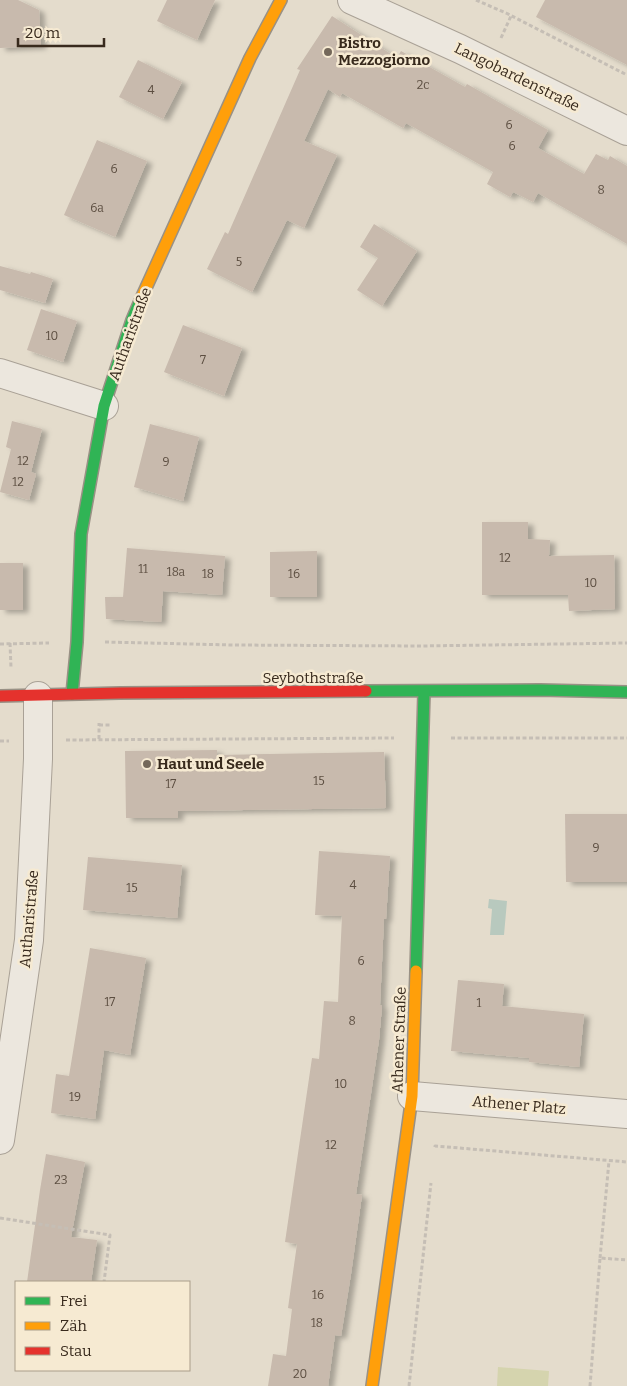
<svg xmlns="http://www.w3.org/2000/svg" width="627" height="1386" viewBox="0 0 627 1386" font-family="Bitter,serif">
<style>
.green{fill:#d5d4ae}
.water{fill:#b8c9be}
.building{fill:#c8baad;filter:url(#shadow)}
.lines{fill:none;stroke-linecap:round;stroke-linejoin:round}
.street-casing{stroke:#a9a196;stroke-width:30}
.fast-casing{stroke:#999185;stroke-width:14}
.slow-casing{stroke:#999185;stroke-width:14}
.jam-casing{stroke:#999185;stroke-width:14}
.path{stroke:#c5beb5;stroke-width:3;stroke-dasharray:4 2.5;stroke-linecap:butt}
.street{stroke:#ece7de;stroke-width:28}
.fast{stroke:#30b455;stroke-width:11}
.slow{stroke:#ff9f0a;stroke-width:11}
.jam{stroke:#e5322d;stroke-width:11}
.poi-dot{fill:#74685a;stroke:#f6ead2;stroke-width:2}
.labels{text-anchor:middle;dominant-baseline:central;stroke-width:5;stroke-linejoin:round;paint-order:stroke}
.number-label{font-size:12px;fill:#5c4e41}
.poi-label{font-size:15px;font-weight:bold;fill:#382a1d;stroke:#f6ead2;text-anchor:start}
.street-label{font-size:15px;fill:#382a1d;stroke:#f6ead2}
</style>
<defs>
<filter id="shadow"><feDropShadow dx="5.5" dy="3" stdDeviation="2.5" flood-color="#0004"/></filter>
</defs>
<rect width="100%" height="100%" fill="#e4dccc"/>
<polygon class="green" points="498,1367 549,1371 548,1386 497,1386"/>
<polygon class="water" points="489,899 507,901 504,935 490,935 492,909 488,908"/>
<g class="building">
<polygon points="0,0 18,0 39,10 41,46 0,48"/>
<polygon points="167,0 215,0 197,40 157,21"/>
<polygon points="545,0 627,0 627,65 536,17"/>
<polygon points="332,16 397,58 401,51 465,87 467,84 548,130 538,148 584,174 596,154 608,160 610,156 627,166 627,244 538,193 533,202 513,192 510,197 487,184 493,172 406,123 403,128 342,93 340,97 328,89 304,141 337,155 304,228 287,220 252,292 207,269 225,232 228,234 300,70 297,69"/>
<polygon points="138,60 182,82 163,119 119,97"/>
<polygon points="97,140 147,161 115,237 64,215"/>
<polygon points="374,224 417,251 382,306 357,290 378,258 360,247"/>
<polygon points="0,266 30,274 31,272 53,279 45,303 0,290"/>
<polygon points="41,309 77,321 63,362 27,350"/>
<polygon points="183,325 242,348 224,396 164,372"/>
<polygon points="12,421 42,429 31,472 36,474 29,500 0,492 11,449 6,447"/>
<polygon points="150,424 199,437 183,501 134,487"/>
<polygon points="482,522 528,522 528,539 550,540 549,556 614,555 615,609 569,611 568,595 482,595"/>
<polygon points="127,548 225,556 222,595 163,591 161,622 106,619 105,597 123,597"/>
<polygon points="317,551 317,597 270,597 270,552"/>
<rect x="0" y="563" width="23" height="47"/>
<polygon points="217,750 217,755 384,752 386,808 178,811 178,818 126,818 125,751"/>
<polygon points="565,814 627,814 627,882 566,882"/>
<polygon points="319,851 390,856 386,919 384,919 380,1005 382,1006 379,1040 356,1194 362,1195 351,1274 341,1336 335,1335 328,1386 268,1386 273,1354 286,1356 292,1309 288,1308 297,1244 285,1242 312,1058 319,1059 324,1001 338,1002 342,916 315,915"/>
<polygon points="88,857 182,865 177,918 83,910"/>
<polygon points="90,948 146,958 130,1055 104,1050 95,1119 51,1113 56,1074 69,1076"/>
<polygon points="458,980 504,984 502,1006 584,1014 579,1067 529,1062 529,1058 451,1051"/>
<polygon points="46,1154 85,1162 71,1237 97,1240 91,1282 27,1282 40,1190"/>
</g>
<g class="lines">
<defs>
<g id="street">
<polyline points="352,0 460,49 627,131"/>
<polyline points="0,373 104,406"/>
<polyline points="412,1096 627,1114"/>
<polyline points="0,1140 29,940 38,759 38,696"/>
</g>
<g id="fast">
<polyline points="366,691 540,690 627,692"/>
<polyline points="72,694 77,642 81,534 104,406 132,320 140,301"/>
<polyline points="416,971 424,692"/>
</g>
<g id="slow">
<polyline points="140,301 250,58 281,0"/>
<polyline points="372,1386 412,1096 416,971"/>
</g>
<polyline id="jam" points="0,696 120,693 366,691"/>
</defs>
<use href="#street" class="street-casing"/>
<use href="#fast" class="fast-casing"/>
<use href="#slow" class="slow-casing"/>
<use href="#jam" class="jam-casing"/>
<g class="path">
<polyline points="476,0 506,13 627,75"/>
<polyline points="501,38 511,16"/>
<polyline points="105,642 233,645 421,646 627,643"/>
<polyline points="10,643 11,668"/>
<polyline points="0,644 49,643"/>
<polyline points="99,725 110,725"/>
<polyline points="451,738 627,738"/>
<polyline points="99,739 99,723"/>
<polyline points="66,740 394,738"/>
<polyline points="0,741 9,741"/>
<polyline points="435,1147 435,1146 627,1162"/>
<polyline points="0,1218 110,1235 104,1282"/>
<polyline points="600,1258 609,1161"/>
<polyline points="409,1386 431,1183"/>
<polyline points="590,1386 600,1258 627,1260"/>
</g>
<use href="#street" class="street"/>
<use href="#fast" class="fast"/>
<use href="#slow" class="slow"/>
<use href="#jam" class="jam"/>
</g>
<g class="poi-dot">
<circle cx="328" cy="52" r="5"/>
<circle cx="147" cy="764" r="5"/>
</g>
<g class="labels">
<g class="number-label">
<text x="423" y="85">2c</text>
<text x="151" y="90">4</text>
<text x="509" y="125">6</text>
<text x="512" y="146">6</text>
<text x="114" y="169">6</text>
<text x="601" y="190">8</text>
<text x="97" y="208">6a</text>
<text x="239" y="262">5</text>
<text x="52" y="336">10</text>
<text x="203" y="360">7</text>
<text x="23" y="461">12</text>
<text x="166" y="462">9</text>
<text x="18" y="482">12</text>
<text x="505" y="558">12</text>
<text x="143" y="569">11</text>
<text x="176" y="572">18a</text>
<text x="208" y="574">18</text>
<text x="294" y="574">16</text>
<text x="591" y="583">10</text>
<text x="319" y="781">15</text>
<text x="171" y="784">17</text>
<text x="596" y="848">9</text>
<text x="353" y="885">4</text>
<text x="132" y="888">15</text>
<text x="361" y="961">6</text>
<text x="110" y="1002">17</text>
<text x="479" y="1003">1</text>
<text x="352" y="1021">8</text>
<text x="341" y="1084">10</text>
<text x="75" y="1097">19</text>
<text x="331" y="1145">12</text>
<text x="61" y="1180">23</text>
<text x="318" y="1295">16</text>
<text x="317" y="1323">18</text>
<text x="300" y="1374">20</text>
</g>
<g class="poi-label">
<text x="338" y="43">Bistro<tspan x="338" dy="17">Mezzogiorno</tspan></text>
<text x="157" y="764">Haut und Seele</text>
</g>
<g class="street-label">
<text transform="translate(517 77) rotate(26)">Langobardenstraße</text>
<text transform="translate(130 334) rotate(-70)">Autharistraße</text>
<text x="313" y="678">Seybothstraße</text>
<text transform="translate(29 919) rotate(-85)">Autharistraße</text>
<text transform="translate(399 1040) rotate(-88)">Athener Straße</text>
<text transform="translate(519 1105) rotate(5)">Athener Platz</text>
</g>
</g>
<rect x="15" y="1281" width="175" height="90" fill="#f6ead2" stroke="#aa9d8a"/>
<rect x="25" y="1297" width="25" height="8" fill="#30b455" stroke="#aa9d8a"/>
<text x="60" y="1306" font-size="15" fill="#382a1d">Frei</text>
<rect x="25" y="1322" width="25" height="8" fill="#ff9f0a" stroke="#aa9d8a"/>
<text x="60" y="1331" font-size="15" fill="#382a1d">Zäh</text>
<rect x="25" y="1347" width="25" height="8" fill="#e5322d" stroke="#aa9d8a"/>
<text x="60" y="1356" font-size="15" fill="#382a1d">Stau</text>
<path d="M18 38v8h86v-8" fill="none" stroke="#382a1d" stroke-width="2.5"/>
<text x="25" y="38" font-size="15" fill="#382a1d" stroke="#f6ead2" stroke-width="4" paint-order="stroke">20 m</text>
</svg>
